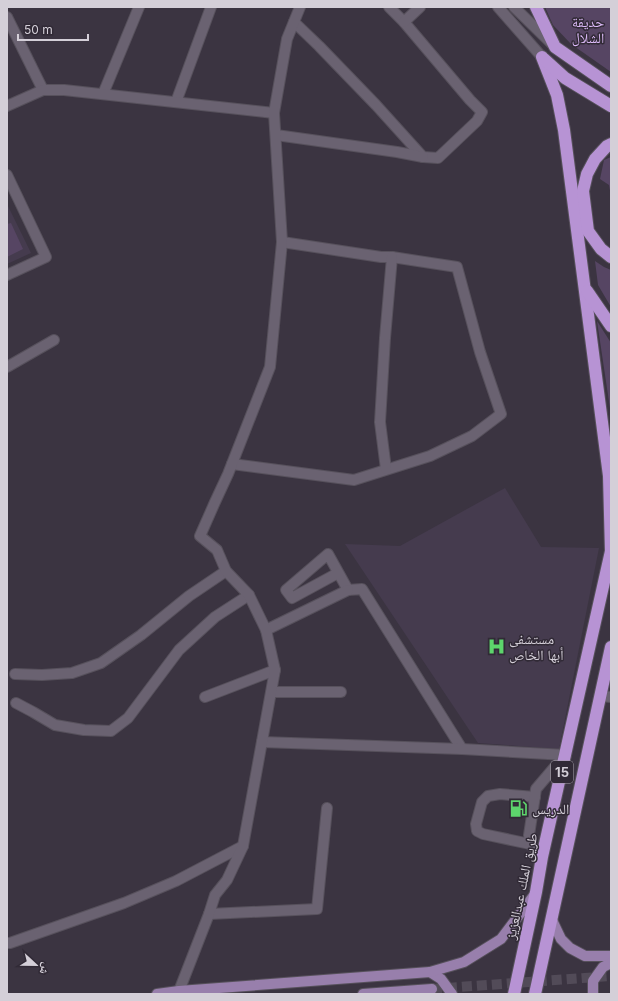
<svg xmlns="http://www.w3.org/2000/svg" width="618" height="1001" viewBox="0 0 618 1001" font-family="Inter,'Noto Naskh Arabic',sans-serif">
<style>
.built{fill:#453b4e}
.green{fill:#564563}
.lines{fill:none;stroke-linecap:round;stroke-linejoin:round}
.major-tunnel{stroke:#524b58;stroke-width:10;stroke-dasharray:10 5;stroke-linecap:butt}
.minor-casing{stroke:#57515c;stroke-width:12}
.major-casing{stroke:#57515c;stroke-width:12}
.highway-casing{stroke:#57515c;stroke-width:14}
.minor{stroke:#6a6271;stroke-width:10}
.major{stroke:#987fac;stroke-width:10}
.highway{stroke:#b793d4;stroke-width:12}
.labels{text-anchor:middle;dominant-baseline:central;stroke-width:3;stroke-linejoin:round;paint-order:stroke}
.shield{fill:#312a36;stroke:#a39ea7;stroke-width:1}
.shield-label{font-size:13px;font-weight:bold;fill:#d4cfd8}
.park-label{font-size:14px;fill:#dcbaf8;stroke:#312a36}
.poi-label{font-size:14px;fill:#d4cfd8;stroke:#312a36;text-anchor:start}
.street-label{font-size:14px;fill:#d4cfd8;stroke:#312a36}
</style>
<rect width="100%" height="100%" fill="#3b3441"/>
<g class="built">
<polygon points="7,204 31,253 7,264"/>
<polygon points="505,488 541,547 599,548 559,749 478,743 345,544 400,546"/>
</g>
<g class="green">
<polygon points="545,7 611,7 611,72 571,44 553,25"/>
<polygon points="611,157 611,196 609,185 600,179 604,160"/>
<polygon points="11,223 23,249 7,257 7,224"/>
<polygon points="595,261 604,267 611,270 611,307 598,285"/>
<polygon points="597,321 611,343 611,415"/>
</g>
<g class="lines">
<polyline class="major-tunnel" points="432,989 611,976"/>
<defs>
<g id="minor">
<polyline points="498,7 542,57"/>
<polyline points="514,7 552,44"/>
<polyline points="7,17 43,90"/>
<polyline points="294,22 319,46 376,105 423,157 438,158 477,121 482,112 470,100 404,22 389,7"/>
<polyline points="404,22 420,7"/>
<polyline points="103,94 139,7"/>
<polyline points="176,102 211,7"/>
<polyline points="7,106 43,90 64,90 274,113"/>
<polyline points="276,135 397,152 423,157"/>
<polyline points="7,175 46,257 7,275"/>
<polyline points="7,367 54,340"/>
<polyline points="232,464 354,480 430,456 472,436 501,414 480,352 457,267 392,257 381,257 282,242"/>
<polyline points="386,469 380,422 385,338 392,257"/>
<polyline points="338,573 292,598 286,590 328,554 348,590 362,589 462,749"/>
<polyline points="266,630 348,590"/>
<polyline points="15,674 42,675 72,673 101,663 141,635 189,596 226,571"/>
<polyline points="272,692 341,692"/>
<polyline points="600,696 611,697"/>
<polyline points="205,697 275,670"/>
<polyline points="16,703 33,712 55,725 84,730 111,731 128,718 179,650 215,617 249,595"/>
<polyline points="262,742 462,749 566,755"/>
<polyline points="530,844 483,834 477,831 476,824 482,802 488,796 500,794 535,797"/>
<polyline points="542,857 530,844 529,835 536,789 564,756"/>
<polyline points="209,914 317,909 327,808"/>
<polyline points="7,943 10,943 124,903 176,881 243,846"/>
<polyline points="179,991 209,914 215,895 227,880 243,846 275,670 266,630 249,595 226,571 217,550 200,536 215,502 228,474 270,367 282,242 274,113 287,39 300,7"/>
</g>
<g id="major">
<polyline points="551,918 561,939 570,948 585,956 611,956"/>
<polyline points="430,972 441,979 452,994"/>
<polyline points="157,994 179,991 430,972 464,962 501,939 535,894"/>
<polyline points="363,994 432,989"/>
<polyline points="593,994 593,981 603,967 611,963"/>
</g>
<g id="highway">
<polyline points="536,7 555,47 611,86"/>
<polyline points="542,57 557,95 564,130 609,476 611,553"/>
<polyline points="544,59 565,78 611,106"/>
<polyline points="611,144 607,146 595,159 587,174 583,191 588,231 601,249 611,257"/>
<polyline points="587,291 611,326"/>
<polyline points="514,994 536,892 542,857 611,551"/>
<polyline points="535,994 611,647"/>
</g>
</defs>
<use href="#minor" class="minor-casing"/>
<use href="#major" class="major-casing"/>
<use href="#highway" class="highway-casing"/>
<use href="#minor" class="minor"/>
<use href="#major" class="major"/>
<use href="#highway" class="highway"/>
</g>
<defs>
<symbol id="hospital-bare" viewBox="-9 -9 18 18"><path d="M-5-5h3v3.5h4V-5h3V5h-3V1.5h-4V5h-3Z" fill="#5dd56c" stroke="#312a36" stroke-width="2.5" paint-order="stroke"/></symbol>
<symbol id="fuel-bare" viewBox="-9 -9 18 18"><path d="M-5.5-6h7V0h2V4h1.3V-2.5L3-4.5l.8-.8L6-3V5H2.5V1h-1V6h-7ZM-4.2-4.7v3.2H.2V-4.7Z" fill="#5dd56c" stroke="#312a36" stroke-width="2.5" paint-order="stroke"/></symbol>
</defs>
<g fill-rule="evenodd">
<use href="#hospital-bare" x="484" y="634" width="25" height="25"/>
<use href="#fuel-bare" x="506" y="796" width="25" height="25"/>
</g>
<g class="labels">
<rect class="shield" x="551" y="761" width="22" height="22" rx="3"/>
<g class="shield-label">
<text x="562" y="772">15</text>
</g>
<g class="park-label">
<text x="588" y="21">حديقة<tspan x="588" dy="16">الشلال</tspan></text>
</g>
<g class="poi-label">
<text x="509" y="638">مستشفى<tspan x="509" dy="16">أبها الخاص</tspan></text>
<text x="532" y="808">الدريس</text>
</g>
<g class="street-label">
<text transform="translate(521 886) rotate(-78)">طريق الملك عبدالعزيز</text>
</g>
</g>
<rect width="618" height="1001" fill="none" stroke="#d4cfd8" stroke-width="16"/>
<g transform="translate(36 965) rotate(112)" stroke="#312a36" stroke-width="3" paint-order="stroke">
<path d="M0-3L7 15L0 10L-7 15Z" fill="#d4cfd8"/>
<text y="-6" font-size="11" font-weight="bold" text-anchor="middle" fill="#d4cfd8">ش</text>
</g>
<path d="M18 34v6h70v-6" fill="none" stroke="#d4cfd8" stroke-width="2"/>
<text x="24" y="34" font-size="12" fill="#d4cfd8" stroke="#312a36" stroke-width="3" paint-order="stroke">50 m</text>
</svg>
